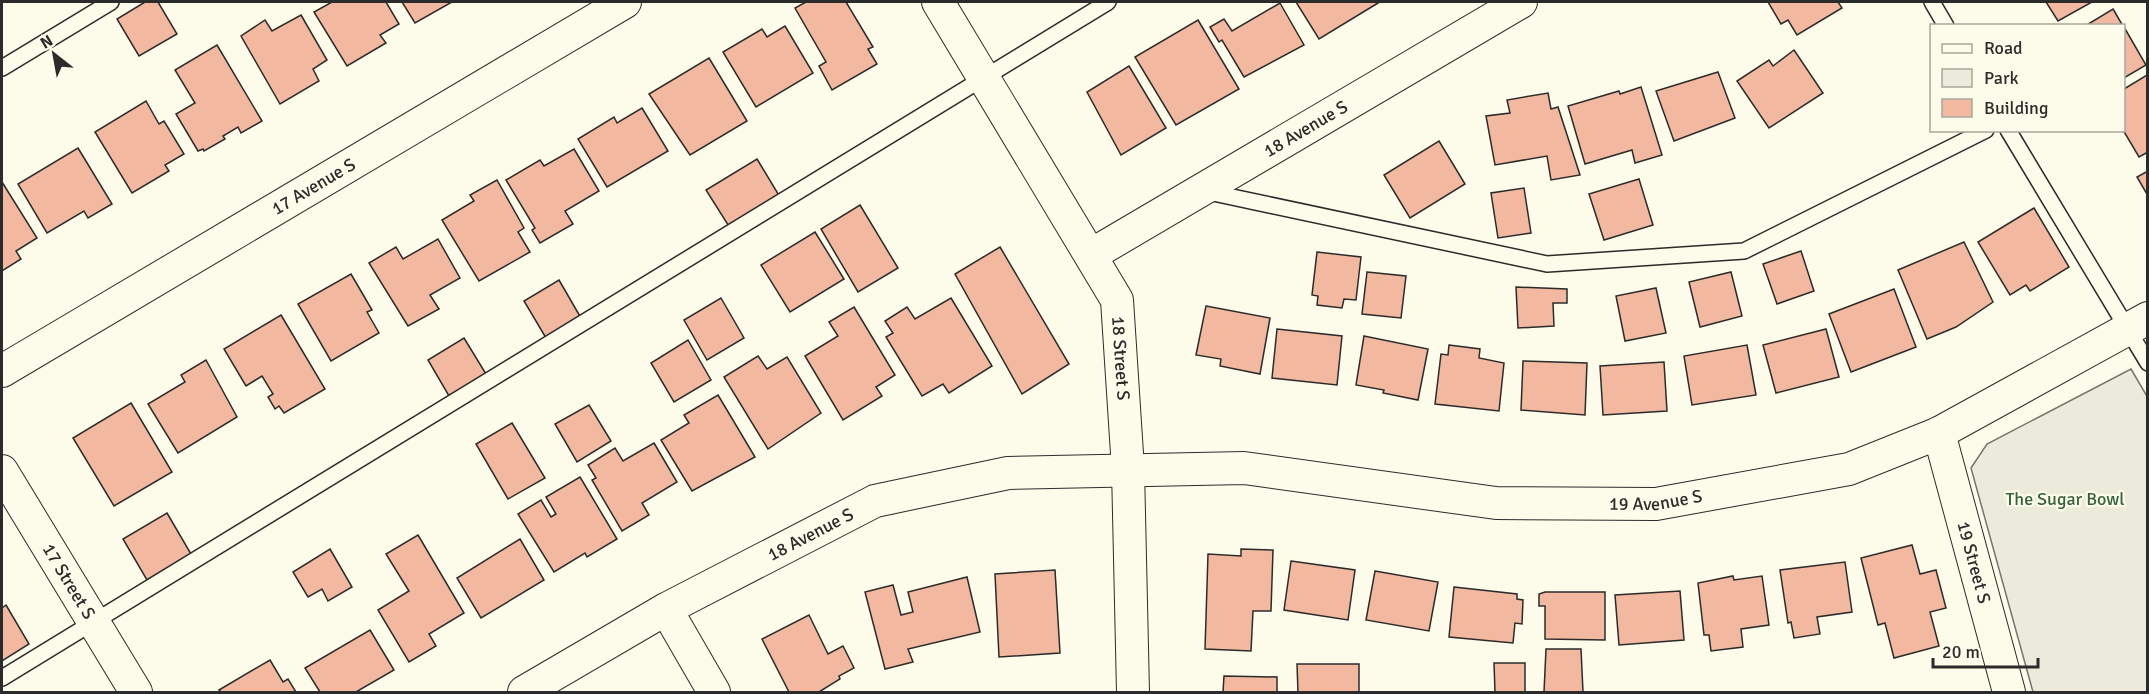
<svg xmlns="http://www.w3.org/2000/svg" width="2149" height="694" viewBox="0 0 2149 694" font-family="Signika,sans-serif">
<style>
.green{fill:#ecebdb;stroke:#74746e;stroke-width:1.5}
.building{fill:#f2b8a0;stroke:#2b2b2b;stroke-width:1.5}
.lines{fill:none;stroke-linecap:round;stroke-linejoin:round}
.service-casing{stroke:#2b2b2b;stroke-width:18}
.minor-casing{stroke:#2b2b2b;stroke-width:34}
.service{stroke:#fdfbea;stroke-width:15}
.minor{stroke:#fdfbea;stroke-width:32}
.labels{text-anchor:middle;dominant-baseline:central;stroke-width:4.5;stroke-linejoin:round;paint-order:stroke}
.street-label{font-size:18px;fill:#2b2b2b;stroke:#fdfbea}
.park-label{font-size:18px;fill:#34623c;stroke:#fdfbea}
</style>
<rect width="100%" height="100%" fill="#fdfbea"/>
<polygon class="green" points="2131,369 2148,398 2147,692 2033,692 1971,468 1987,444"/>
<g class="building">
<polygon points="145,2 158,2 177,34 139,56 117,19"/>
<polygon points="332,2 386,2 399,24 380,35 386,43 347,66 314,12"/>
<polygon points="402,2 452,2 415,23"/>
<polygon points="806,2 846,2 873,47 868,49 877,64 832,90 819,66 826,62 795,8"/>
<polygon points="1296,2 1377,2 1378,3 1319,39"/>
<polygon points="1768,2 1838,2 1842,8 1797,35 1788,20 1781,24"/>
<polygon points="2046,2 2092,2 2058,21"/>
<polygon points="1280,3 1304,45 1244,77 1222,40 1219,42 1210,27 1224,19 1232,31"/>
<polygon points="2113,9 2123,26 2085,26"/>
<polygon points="301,15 327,60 313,69 319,81 280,104 241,36 265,20 272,31"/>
<polygon points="1198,20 1239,89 1176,125 1135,57"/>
<polygon points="785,26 813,73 756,107 723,52 762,29 767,37"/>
<polygon points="2124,27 2146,65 2124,78"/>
<polygon points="217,45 262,121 241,133 238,127 223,136 225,139 204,151 203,149 198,151 176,114 195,103 175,70"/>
<polygon points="1794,50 1823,93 1769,128 1737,81 1769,60 1773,66"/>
<polygon points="709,58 747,121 690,155 649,94"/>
<polygon points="1129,66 1166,128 1121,155 1087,92"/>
<polygon points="1718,72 1735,118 1674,141 1656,91"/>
<polygon points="2147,75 2148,152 2139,157 2123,130 2124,89"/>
<polygon points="1641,87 1662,155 1635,163 1632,150 1585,164 1568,106 1619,91 1620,94"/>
<polygon points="1548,93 1551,109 1558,107 1580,175 1551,180 1547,156 1495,165 1486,116 1510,113 1507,100"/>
<polygon points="146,101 159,124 164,121 184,154 165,165 169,171 132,193 95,132"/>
<polygon points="642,108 668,151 607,187 578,139 614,117 617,123"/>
<polygon points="1439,141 1465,184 1410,218 1384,175"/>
<polygon points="78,148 112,204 88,218 84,211 47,233 18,184"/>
<polygon points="574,149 599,191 565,211 573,224 540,243 532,230 535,228 506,180 540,160 544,166"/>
<polygon points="757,159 780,197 730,228 706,190"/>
<polygon points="2148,171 2148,196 2137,177"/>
<polygon points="1639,179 1653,225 1604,240 1589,194"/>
<polygon points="497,180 524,228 518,232 530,252 479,281 442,220 474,201 470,195"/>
<polygon points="2,182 37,238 16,251 21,259 2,271"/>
<polygon points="1524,188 1531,233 1498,238 1491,193"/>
<polygon points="860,205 898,268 858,292 821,229"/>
<polygon points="2034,208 2069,267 2030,291 2026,285 2010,295 1978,242"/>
<polygon points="815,232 844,279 790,312 761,265"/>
<polygon points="438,239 460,278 430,295 439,309 408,326 369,263 396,247 403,259"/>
<polygon points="1964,242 1993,302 1956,327 1927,339 1898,270"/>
<polygon points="1000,247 1069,364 1022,394 955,274"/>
<polygon points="1801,251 1814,291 1777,304 1763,264"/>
<polygon points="1317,252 1361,257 1356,300 1344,299 1342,308 1317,305 1318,296 1312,295"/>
<polygon points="1367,272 1406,276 1401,318 1362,314"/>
<polygon points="1731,272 1742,316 1700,327 1689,282"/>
<polygon points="351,274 372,310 367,312 379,333 331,361 298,304"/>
<polygon points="559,280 581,318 546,338 524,301"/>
<polygon points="1516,287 1567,289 1567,303 1553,303 1554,326 1518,328"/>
<polygon points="1656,288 1666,333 1625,341 1616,296"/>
<polygon points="1894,289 1916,347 1851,372 1829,314"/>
<polygon points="721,298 744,338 707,360 684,320"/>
<polygon points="951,298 992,366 949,393 943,384 922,396 886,337 893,333 885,321 907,307 915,319"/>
<polygon points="1206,306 1270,318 1260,374 1220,366 1221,359 1196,355"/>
<polygon points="854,307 895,375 876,387 882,396 843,420 805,356 838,336 829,322"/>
<polygon points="281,315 325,389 284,413 279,406 275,409 268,397 273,394 262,376 246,386 224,349"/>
<polygon points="1277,329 1342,336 1337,385 1272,378"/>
<polygon points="1826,329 1839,377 1776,393 1763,345"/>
<polygon points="1364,336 1428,349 1418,400 1383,393 1384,390 1356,385"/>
<polygon points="464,338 486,374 449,396 428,360"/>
<polygon points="688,340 711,380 674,402 651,363"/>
<polygon points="1449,345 1480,349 1479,358 1504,363 1499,411 1435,404 1441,354 1448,355"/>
<polygon points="1747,345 1756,395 1692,405 1684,356"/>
<polygon points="758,356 767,369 787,357 821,413 768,449 724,377"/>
<polygon points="206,360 237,417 178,453 148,404 185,382 181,375"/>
<polygon points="1523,361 1587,363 1585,415 1521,410"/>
<polygon points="1664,362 1667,411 1603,415 1600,366"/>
<polygon points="718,395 755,457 692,491 661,440 689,423 684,415"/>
<polygon points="131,403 172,472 114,506 73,438"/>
<polygon points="589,405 611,441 577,462 555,424"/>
<polygon points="512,423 545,478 508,499 476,444"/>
<polygon points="654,443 677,482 642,503 649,515 622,531 592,480 596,478 588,465 615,448 623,461"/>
<polygon points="580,477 617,539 587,557 585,553 554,572 518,514 541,500 551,517 556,514 546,497"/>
<polygon points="167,513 191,554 147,580 123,539"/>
<polygon points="418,535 464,613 429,634 436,646 409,662 378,610 409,591 386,554"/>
<polygon points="520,539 544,580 481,618 457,578"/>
<polygon points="1912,545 1920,574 1936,570 1946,608 1930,612 1939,646 1894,658 1885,623 1878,625 1861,558"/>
<polygon points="330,549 352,587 328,601 322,589 308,597 293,572"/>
<polygon points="1241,549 1273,550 1271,611 1253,611 1251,651 1205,649 1208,554 1241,556"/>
<polygon points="1291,561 1355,570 1348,620 1284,610"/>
<polygon points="1845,562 1852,612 1817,617 1820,634 1794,638 1791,622 1788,623 1780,570"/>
<polygon points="1055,570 1060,653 999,657 995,574"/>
<polygon points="1375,571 1438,582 1429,631 1366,620"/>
<polygon points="1733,576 1734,580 1762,576 1769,625 1741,629 1743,647 1711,651 1709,635 1704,635 1698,583"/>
<polygon points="967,577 980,632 908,649 913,662 885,669 865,592 893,585 901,615 913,612 908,592"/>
<polygon points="1454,587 1517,594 1517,599 1523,600 1522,624 1515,623 1513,643 1449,637"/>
<polygon points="1680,591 1684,640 1619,645 1615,595"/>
<polygon points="1545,592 1605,592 1605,640 1545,639 1545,606 1539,606 1539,594"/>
<polygon points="6,605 29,644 2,661 2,608"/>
<polygon points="809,615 828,654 843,646 854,668 839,676 840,679 819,692 789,692 762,639"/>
<polygon points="370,630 394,670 356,692 320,692 305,668"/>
<polygon points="1546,649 1581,649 1583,692 1544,692"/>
<polygon points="270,660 283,682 288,679 296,692 221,692 219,690"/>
<polygon points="1494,663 1525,663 1525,692 1495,692"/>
<polygon points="1297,664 1359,664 1359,692 1298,692"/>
<polygon points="1224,676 1277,677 1277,692 1223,692"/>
</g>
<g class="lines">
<defs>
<g id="service">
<polyline points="1932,2 1946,26"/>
<polyline points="2,68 111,2"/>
<polyline points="2008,130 2148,363"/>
<polyline points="1204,191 1547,264 1744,251 1986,130"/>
<polyline points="2,678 1108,2"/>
</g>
<g id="minor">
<path id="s1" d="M938,2l179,298 11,169 5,223"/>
<path id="s2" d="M1091,255l430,-253"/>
<path id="s3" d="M2,371l623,-369"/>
<path id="s4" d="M1939,433l70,259"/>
<path id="s5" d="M2,471l134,221"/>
<polyline points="666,609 714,692"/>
<path id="s6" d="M524,692l142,-83 209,-108 133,-28 236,-5 252,35 160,1 193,-35 90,-36 209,-115"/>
</g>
</defs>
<use href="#service" class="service-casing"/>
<use href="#minor" class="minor-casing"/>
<use href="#service" class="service"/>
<use href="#minor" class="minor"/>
</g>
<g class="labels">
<g class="street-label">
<text stroke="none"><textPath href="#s2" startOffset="249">18 Avenue S</textPath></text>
<text stroke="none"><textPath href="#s3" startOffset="362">17 Avenue S</textPath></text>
<text stroke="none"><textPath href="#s1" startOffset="406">18 Street S</textPath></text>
<text stroke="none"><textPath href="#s6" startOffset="1186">19 Avenue S</textPath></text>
<text stroke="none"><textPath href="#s6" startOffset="327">18 Avenue S</textPath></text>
<text stroke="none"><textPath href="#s4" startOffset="134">19 Street S</textPath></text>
<text stroke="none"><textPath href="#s5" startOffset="129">17 Street S</textPath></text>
</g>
<g class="park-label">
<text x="2065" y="499">The Sugar Bowl</text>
</g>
</g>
<rect width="2149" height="694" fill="none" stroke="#2b2b2b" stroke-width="6"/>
<rect x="1930" y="24" width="195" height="108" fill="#fdfbea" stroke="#a9a89e" stroke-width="1.5"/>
<rect x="1942" y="44" width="30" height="9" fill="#fdfbea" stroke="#a9a89e" stroke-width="1.5"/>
<text x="1984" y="54" font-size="18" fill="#2b2b2b">Road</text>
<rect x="1942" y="69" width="30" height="18" fill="#ecebdb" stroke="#a9a89e" stroke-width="1.5"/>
<text x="1984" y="84" font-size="18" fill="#2b2b2b">Park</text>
<rect x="1942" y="99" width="30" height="18" fill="#f2b8a0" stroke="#a9a89e" stroke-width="1.5"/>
<text x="1984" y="114" font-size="18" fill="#2b2b2b">Building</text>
<g transform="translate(54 54) rotate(329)" stroke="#fdfbea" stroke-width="4.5" paint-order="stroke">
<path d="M0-4.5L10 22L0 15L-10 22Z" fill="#2b2b2b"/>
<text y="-9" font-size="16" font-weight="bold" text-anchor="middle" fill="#2b2b2b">N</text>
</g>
<path d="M1933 658v9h105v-9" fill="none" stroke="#2b2b2b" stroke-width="3"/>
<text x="1942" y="658" font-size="18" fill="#2b2b2b" stroke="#fdfbea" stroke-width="4.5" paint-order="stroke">20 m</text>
</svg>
